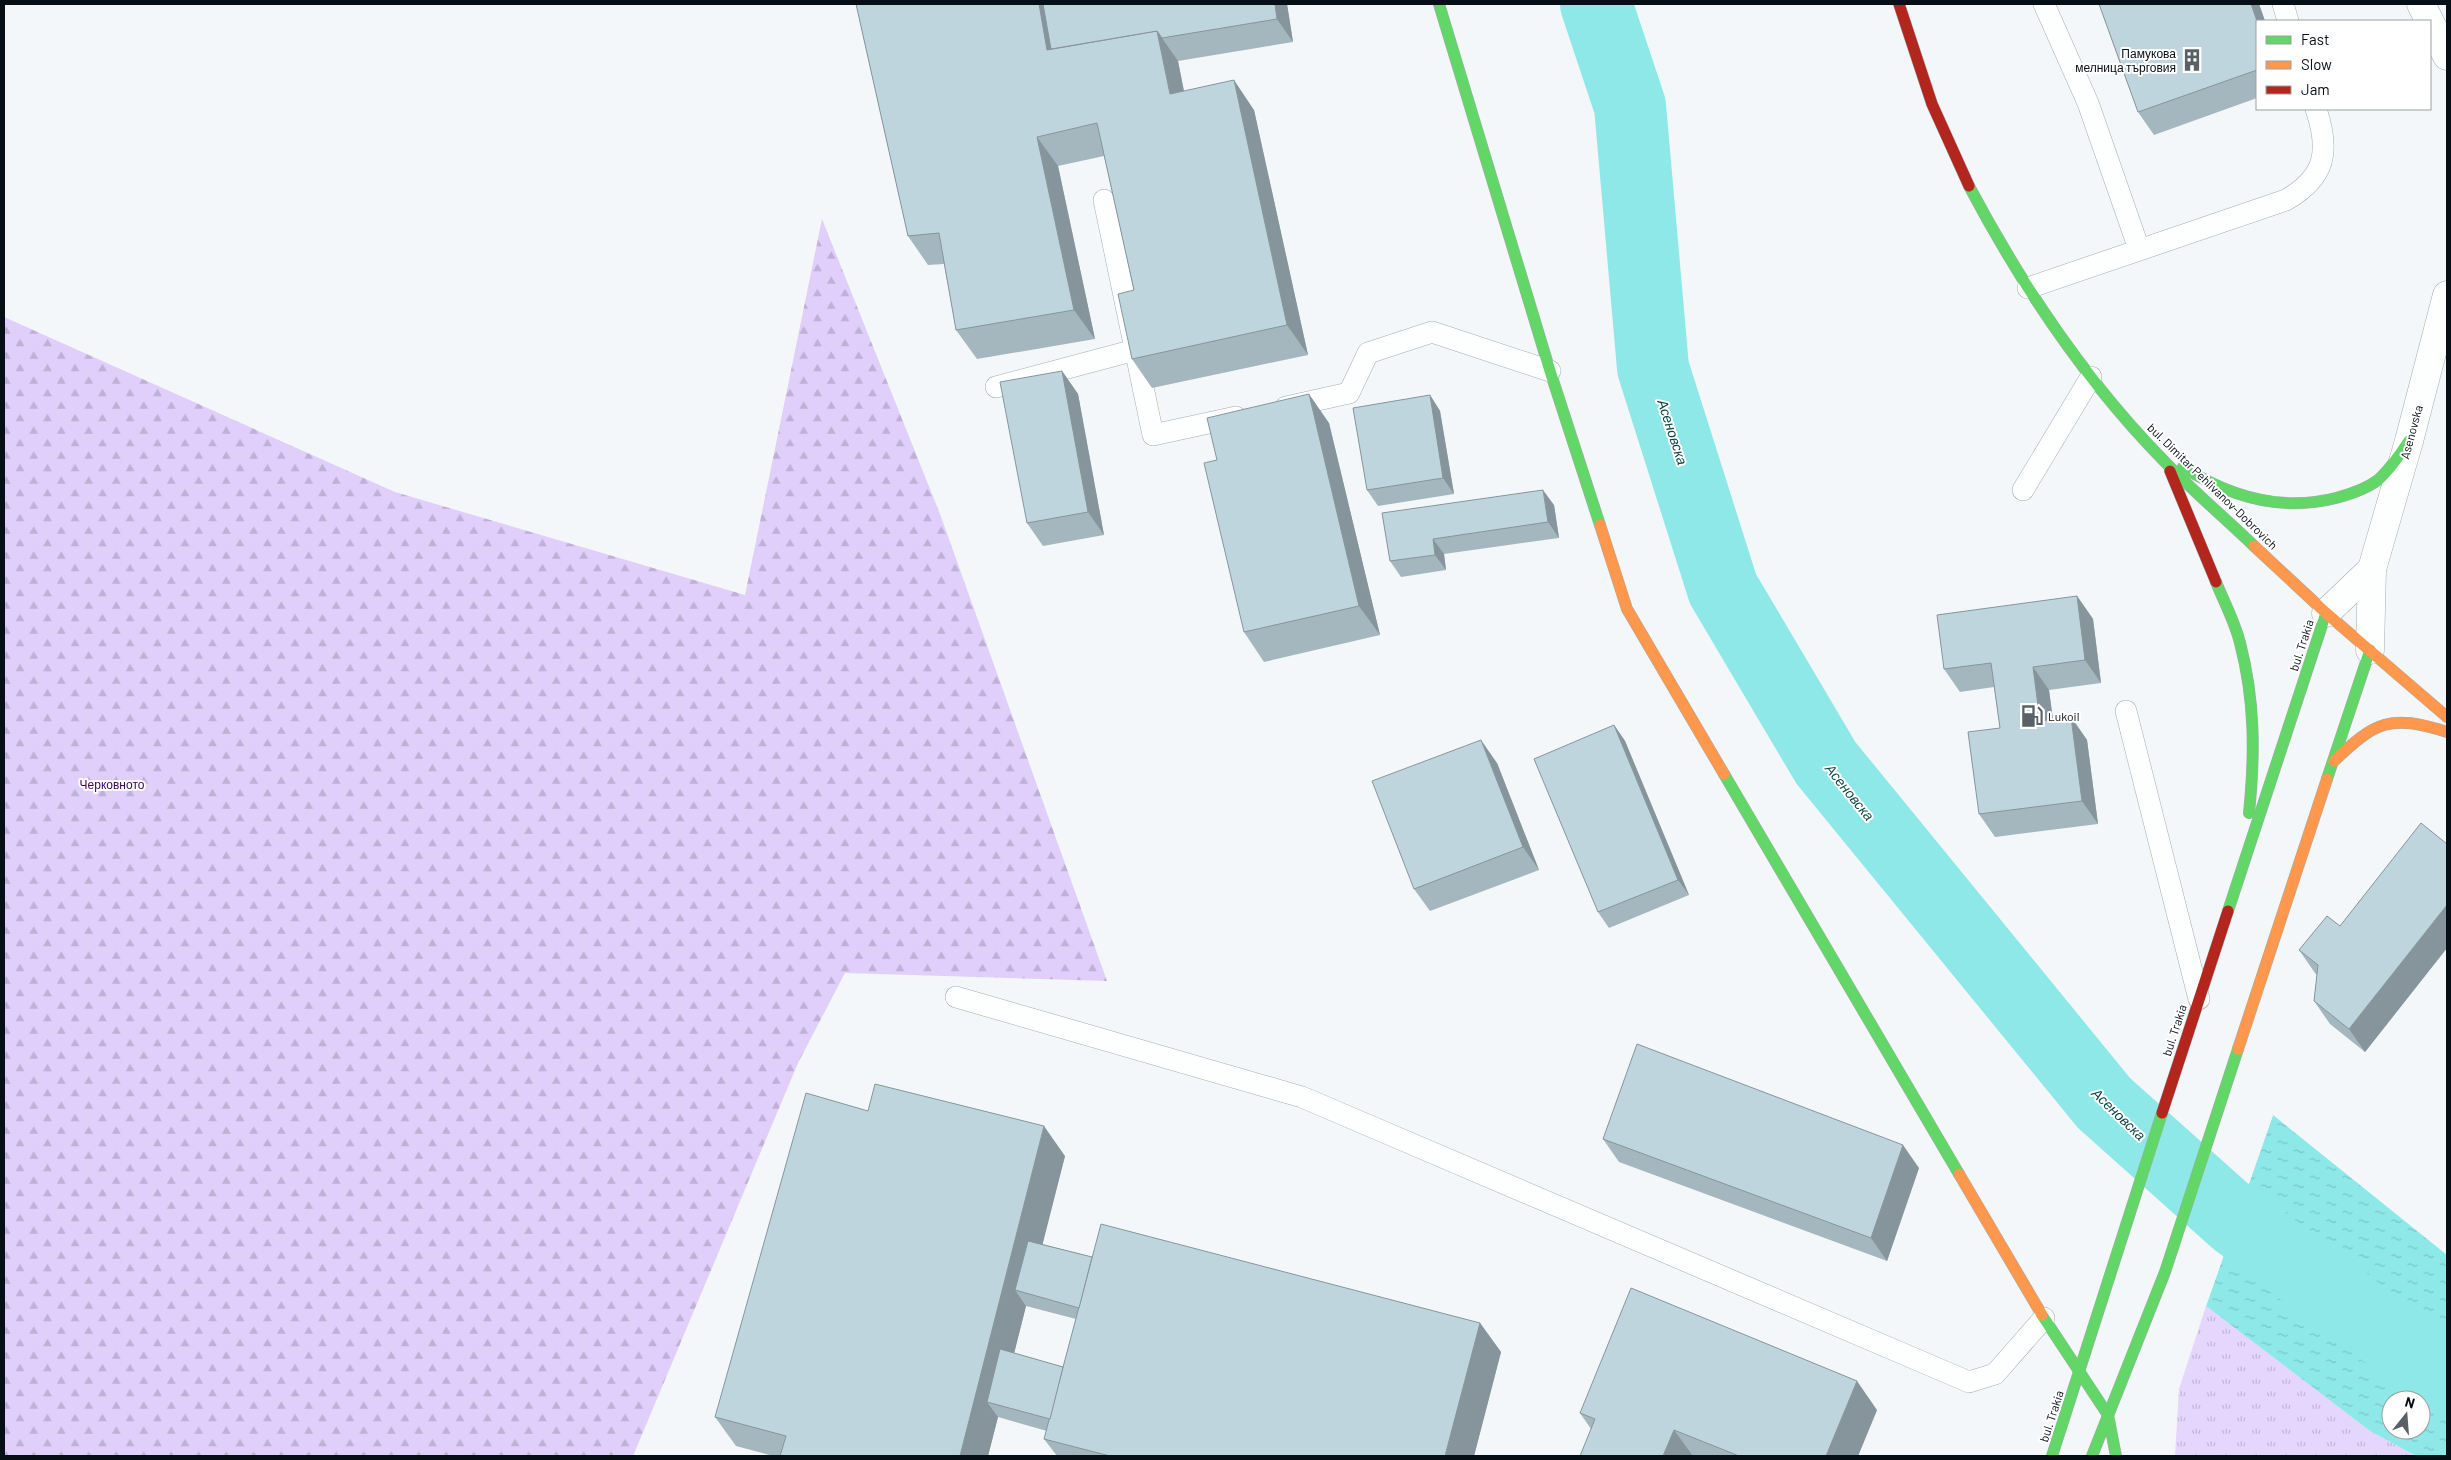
<svg xmlns="http://www.w3.org/2000/svg" width="2451" height="1460" viewBox="0 0 2451 1460" font-family="Barlow,sans-serif">
<style>
.grass{fill:url(#grass-tufts)}
.forest{fill:url(#forest-firs)}
.water{fill:url(#water-ripples);fill-rule:evenodd}
.pier{fill:#f4f7fa}
.lines{fill:none;stroke-linecap:round;stroke-linejoin:round}
.river{stroke:#8ee8e8;stroke-width:72}
.lane-casing{stroke:#a6acb1;stroke-width:22}
.street-casing{stroke:#a6acb1;stroke-width:29}
.fast-casing{stroke:#a6acb1;stroke-width:12}
.slow-casing{stroke:#a6acb1;stroke-width:12}
.jam-casing{stroke:#a6acb1;stroke-width:12}
.lane{stroke:#fdfefe;stroke-width:21}
.street{stroke:#fdfefe;stroke-width:28}
.fast{stroke:#63d668;stroke-width:11}
.slow{stroke:#ff974d;stroke-width:11}
.jam{stroke:#b3261e;stroke-width:11}
.wall{fill:#a4b7bf;fill-rule:evenodd}
.shaded-wall{fill:#86959b}
.building{fill:#bfd5de;stroke:#86959b}
.labels{text-anchor:middle;dominant-baseline:central;stroke-width:4;stroke-linejoin:round;paint-order:stroke}
.poi-label{font-size:12px;fill:#060e16;stroke:#fff;text-anchor:end}
.street-label{font-size:12px;fill:#060e16;stroke:#fff}
.park-label{font-size:12px;fill:#3a0460;stroke:#fff}
.water-label{font-size:14px;font-style:italic;fill:#0b4645;stroke:#fff}
</style>
<defs>
<pattern id="grass-tufts" width="24" height="20" patternUnits="userSpaceOnUse" patternTransform="scale(1.25)"><rect width="24" height="20" fill="#e5d6fd"/><path d="M3 7l-1-3M5 7V3M7 7l1-3M15 17l-1-3M17 17v-4M19 17l1-3" fill="none" stroke="#c3b6d8"/></pattern>
<pattern id="forest-firs" width="22" height="20" patternUnits="userSpaceOnUse" patternTransform="scale(1.25)"><rect width="22" height="20" fill="#e0cefb"/><path d="M5 1l3.5 6h-7zM16 11l3.5 6h-7z" fill="#bfb0d6"/></pattern>
<pattern id="water-ripples" width="26" height="14" patternUnits="userSpaceOnUse" patternTransform="scale(1.25)"><rect width="26" height="14" fill="#8ee8e8"/><path d="M2 4q2-2 4 0t4 0M15 11q2-2 4 0t4 0" fill="none" stroke="#79c6c6"/></pattern>
</defs>
<rect width="100%" height="100%" fill="#f4f7fa"/>
<polygon class="grass" points="2206,1306 2370,1431 2416,1456 2175,1456 2179,1389"/>
<polygon class="forest" points="822,219 940,514 1107,981 845,973 798,1063 633,1456 4,1456 4,317 395,492 745,595"/>
<path class="water" d="M2273,1115l174,140v201h-31l-46,-25 -164,-125zM2391,1400h30v30h-30z"/>
<polygon class="pier" points="2271,1113 2273,1115 2206,1306 2204,1304"/>
<g class="lines">
<polyline class="river" points="1596,4 1630,106 1653,368 1723,589 1826,763 2104,1103 2236,1221 2447,1379"/>
<defs>
<g id="lane">
<polyline points="2044,4 2088,103 2139,249"/>
<polyline points="2283,4 2288,21"/>
<polyline points="1104,200 1153,435 1236,417"/>
<path d="M2028,288l258,-88c40,-23 44,-49 30,-91"/>
<polyline points="996,387 1135,350"/>
<polyline points="1286,407 1349,393 1368,353 1432,332 1550,371"/>
<polyline points="2023,490 2091,377"/>
<polyline points="2126,711 2199,999"/>
<polyline points="956,997 1302,1097 1969,1382 1995,1374 2044,1318"/>
</g>
<g id="street">
<polyline points="2421,4 2447,56"/>
<polyline points="2326,613 2372,569"/>
<polyline points="2370,650 2372,569 2409,441 2447,295"/>
</g>
<g id="fast">
<polyline points="1439,4 1550,371 1600,525"/>
<path d="M1969,186c53,100 117,196 197,277 28,29 59,55 88,83"/>
<path d="M2183,467c47,30 98,45 153,31 15,-4 30,-9 42,-18 13,-11 22,-26 31,-39"/>
<path d="M2216,582c8,20 19,40 24,61 15,57 15,111 9,170"/>
<polyline points="1724,774 1959,1174"/>
<polyline points="2327,779 2370,650"/>
<polyline points="2228,911 2326,613"/>
<polyline points="2042,1315 2108,1415 2116,1456"/>
<polyline points="2052,1456 2162,1113"/>
<polyline points="2092,1456 2165,1272 2238,1049"/>
</g>
<g id="slow">
<polyline points="1600,525 1627,609 1724,774"/>
<polyline points="2254,546 2326,613 2447,717"/>
<path d="M2334,761c42,-40 56,-47 113,-29"/>
<polyline points="2238,1049 2327,779"/>
<polyline points="1959,1174 2042,1315"/>
</g>
<g id="jam">
<polyline points="1899,4 1932,104 1969,186"/>
<polyline points="2170,471 2216,582"/>
<polyline points="2162,1113 2228,911"/>
</g>
</defs>
<use href="#lane" class="lane-casing"/>
<use href="#street" class="street-casing"/>
<use href="#fast" class="fast-casing"/>
<use href="#slow" class="slow-casing"/>
<use href="#jam" class="jam-casing"/>
<use href="#lane" class="lane"/>
<use href="#street" class="street"/>
<use href="#fast" class="fast"/>
<use href="#slow" class="slow"/>
<use href="#jam" class="jam"/>
</g>
<g class="wall">
<polygon points="856,4 1287,4 1293,42 1178,61 1184,91 1254,110 1308,355 1152,388 1132,359 1134,290 1104,156 1058,166 1095,339 977,359 956,330 944,264 928,265 908,236"/>
<polygon points="2099,4 2259,4 2265,21 2257,21 2257,98 2154,135 2138,112"/>
<polygon points="1062,371 1078,394 1104,535 1043,546 1027,523"/>
<polygon points="1430,395 1440,411 1454,494 1378,506 1367,490"/>
<polygon points="1329,423 1380,635 1264,662 1244,632 1217,460"/>
<polygon points="1554,505 1559,538 1444,554 1446,570 1401,577 1390,561 1382,513"/>
<polygon points="2077,596 2093,619 2101,683 2049,690 2053,719 2071,717 2087,740 2098,824 1995,837 1979,814 2000,728 1994,687 1960,692 1944,669"/>
<polygon points="1614,725 1625,741 1689,895 1609,928 1598,912"/>
<polygon points="1497,763 1539,870 1430,911 1414,889"/>
<polygon points="2447,844 2447,948 2365,1052 2330,1024 2314,1001 2317,975 2315,973 2299,950 2340,926"/>
<path d="M868,1111l197,45 -23,88 50,13 388,66 21,29 -27,104h-417l-13,-17 3,-8 -49,-14 -10,39h-215l-37,-10 -21,-29zM1026,1306l50,13 -13,48 -49,-14z"/>
<polygon points="1603,1139 1919,1168 1887,1261 1619,1162"/>
<polygon points="1877,1410 1858,1456 1580,1456 1591,1429 1580,1413"/>
</g>
<g class="shaded-wall">
<polygon points="1039,4 1055,4 1064,55 1047,50"/>
<polygon points="1275,4 1287,4 1293,42 1277,19"/>
<polygon points="2251,4 2259,4 2265,21 2257,21"/>
<polygon points="1157,31 1178,61 1190,123 1170,94"/>
<polygon points="1234,80 1254,110 1308,355 1287,325"/>
<polygon points="1037,137 1058,166 1095,339 1074,310"/>
<polygon points="1062,371 1078,394 1104,535 1088,512"/>
<polygon points="1309,394 1329,423 1380,635 1359,606"/>
<polygon points="1430,395 1440,411 1454,494 1443,478"/>
<polygon points="1543,490 1554,505 1559,538 1548,522"/>
<polygon points="1433,539 1444,554 1446,570 1435,555"/>
<polygon points="2077,596 2093,619 2101,683 2085,660"/>
<polygon points="2033,667 2049,690 2056,744 2040,721"/>
<polygon points="2071,717 2087,740 2098,824 2082,801"/>
<polygon points="1614,725 1625,741 1689,895 1678,880"/>
<polygon points="1481,740 1497,763 1539,870 1523,847"/>
<polygon points="2447,905 2447,948 2365,1052 2349,1029"/>
<polygon points="1044,1126 1065,1156 1030,1294 1015,1290 1026,1306 1001,1406 987,1402 998,1417 988,1456 960,1456"/>
<polygon points="1903,1145 1919,1168 1887,1261 1871,1238"/>
<polygon points="1480,1323 1501,1352 1474,1456 1445,1456"/>
<polygon points="1857,1381 1877,1410 1858,1456 1826,1456"/>
<polygon points="1674,1430 1693,1456 1663,1456"/>
</g>
<g class="building">
<polygon points="856,4 1039,4 1047,50 1157,31 1170,94 1234,80 1287,325 1132,359 1118,294 1134,290 1097,123 1037,137 1074,310 956,330 939,233 908,236"/>
<polygon points="1043,4 1275,4 1277,19 1162,38 1157,31 1051,49"/>
<polygon points="2099,4 2251,4 2257,21 2257,70 2138,112"/>
<polygon points="1062,371 1088,512 1027,523 1000,382"/>
<polygon points="1309,394 1359,606 1244,632 1204,463 1217,460 1207,418"/>
<polygon points="1430,395 1443,478 1367,490 1353,408"/>
<polygon points="1543,490 1548,522 1433,539 1435,555 1390,561 1382,513"/>
<polygon points="2077,596 2085,660 2033,667 2040,721 2071,717 2082,801 1979,814 1968,732 2000,728 1991,663 1944,669 1937,615"/>
<polygon points="1614,725 1678,880 1598,912 1534,759"/>
<polygon points="1481,740 1523,847 1414,889 1372,781"/>
<polygon points="2421,823 2447,844 2447,905 2349,1029 2314,1001 2318,965 2299,950 2327,916 2340,926"/>
<polygon points="1637,1044 1903,1145 1871,1238 1603,1139"/>
<polygon points="875,1084 1044,1126 960,1456 780,1456 786,1436 715,1417 806,1093 868,1111"/>
<polygon points="1101,1224 1480,1323 1445,1456 1110,1456 1044,1439"/>
<polygon points="1028,1241 1092,1257 1079,1308 1015,1290"/>
<polygon points="1631,1288 1857,1381 1826,1456 1739,1456 1674,1430 1663,1456 1580,1456 1595,1419 1580,1413"/>
<polygon points="1000,1349 1063,1367 1050,1419 987,1402"/>
</g>
<defs>
<symbol id="building-bare" viewBox="-9 -9 18 18"><path d="M-4-6H4V6H1V3H-1V6H-4ZM-2.5-4.3h1.7v1.8h-1.7ZM.8-4.3h1.7v1.8H.8ZM-2.5-1h1.7V.8h-1.7ZM.8-1h1.7V.8H.8Z" fill="#596066" stroke="#fff" stroke-width="2.5" paint-order="stroke"/></symbol>
<symbol id="fuel-bare" viewBox="-9 -9 18 18"><path d="M-5.5-6h7V0h2V4h1.3V-2.5L3-4.5l.8-.8L6-3V5H2.5V1h-1V6h-7ZM-4.2-4.7v3.2H.2V-4.7Z" fill="#596066" stroke="#fff" stroke-width="2.5" paint-order="stroke"/></symbol>
</defs>
<g fill-rule="evenodd">
<use href="#building-bare" x="2176" y="44" width="32" height="32"/>
<use href="#fuel-bare" x="2016" y="700" width="32" height="32"/>
</g>
<g class="labels">
<g class="poi-label">
<text x="2176" y="53">Памукова<tspan x="2176" dy="14">мелница търговия</tspan></text>
<text x="2048" y="716" text-anchor="start">Lukoil</text>
</g>
<g class="street-label">
<text transform="translate(2411 432) rotate(-75)">Asenovska</text>
<text transform="translate(2213 486) rotate(44)">bul. Dimitar Pehlivanov-Dobrovich</text>
<text transform="translate(2301 645) rotate(-72)">bul. Trakia</text>
<text transform="translate(2174 1030) rotate(-72)">bul. Trakia</text>
<text transform="translate(2051 1416) rotate(-72)">bul. Trakia</text>
</g>
<g class="park-label">
<text x="112" y="784">Черковното</text>
</g>
<g class="water-label">
<text transform="translate(1673 432) rotate(72)">Асеновска</text>
<text transform="translate(1850 792) rotate(51)">Асеновска</text>
<text transform="translate(2119 1114) rotate(44)">Асеновска</text>
</g>
</g>
<rect width="2451" height="1460" fill="none" stroke="#060e16" stroke-width="10"/>
<rect x="2256" y="20" width="175" height="90" fill="#ffffff" stroke="#9b9fa2"/>
<rect x="2266" y="36" width="25" height="8" fill="#63d668" stroke="#9b9fa2"/>
<text x="2301" y="45" font-size="15" fill="#060e16">Fast</text>
<rect x="2266" y="61" width="25" height="8" fill="#ff974d" stroke="#9b9fa2"/>
<text x="2301" y="70" font-size="15" fill="#060e16">Slow</text>
<rect x="2266" y="86" width="25" height="8" fill="#b3261e" stroke="#9b9fa2"/>
<text x="2301" y="95" font-size="15" fill="#060e16">Jam</text>
<g transform="translate(2406 1415) rotate(17)"><circle r="24" fill="#ffffff" stroke="#9b9fa2"/>
<path d="M0-4L9 19L0 12L-9 19Z" fill="#596066"/>
<text y="-8" font-size="14" font-weight="bold" text-anchor="middle" fill="#060e16">N</text>
</g>
</svg>
